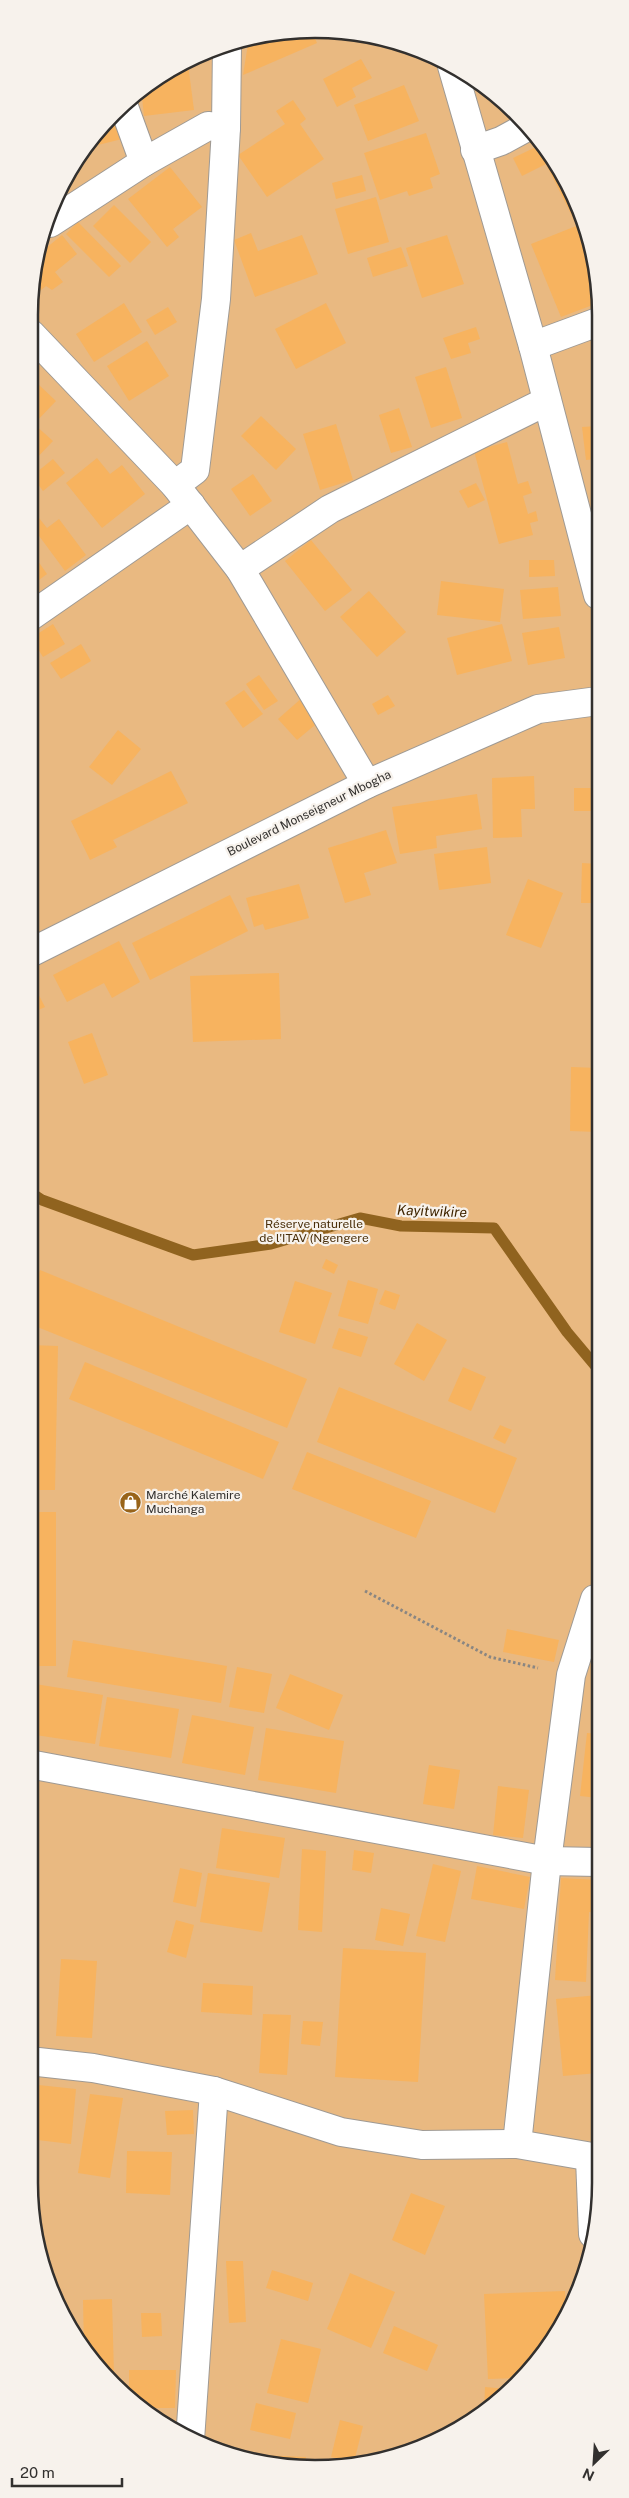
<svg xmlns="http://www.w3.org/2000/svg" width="629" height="2498" viewBox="0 0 629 2498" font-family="'Public Sans',sans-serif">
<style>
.green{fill:#e9b981}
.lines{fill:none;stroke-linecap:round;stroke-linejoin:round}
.stream{stroke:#90631f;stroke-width:11}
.building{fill:#f7b35f}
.minor-casing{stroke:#9f9a94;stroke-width:30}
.tertiary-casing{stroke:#9f9a94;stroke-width:30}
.path{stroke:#8a8682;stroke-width:3;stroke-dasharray:2.5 2.5;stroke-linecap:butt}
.minor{stroke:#fff;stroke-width:28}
.tertiary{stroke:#fff;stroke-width:28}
.labels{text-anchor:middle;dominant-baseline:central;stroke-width:4.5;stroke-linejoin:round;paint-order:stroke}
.street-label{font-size:12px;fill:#32302e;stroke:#f7f2ec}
.park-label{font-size:12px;fill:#492e09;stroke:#f7f2ec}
.poi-label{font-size:12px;fill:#32302e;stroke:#f7f2ec;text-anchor:start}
.water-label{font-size:14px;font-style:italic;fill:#3f2500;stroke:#f7f2ec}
.rim{fill:none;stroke:#32302e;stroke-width:2.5}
</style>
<rect width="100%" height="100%" fill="#eae4de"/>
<polygon class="green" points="352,31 441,58 517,113 571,188 598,277 598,2221 562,2327 489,2410 389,2459 296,2469 188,2440 100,2372 50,2293 29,2183 31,277 67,171 141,88 241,38"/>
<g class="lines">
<polyline class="stream" points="30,1192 42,1200 193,1255 271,1244 360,1218 401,1226 494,1228 567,1332 598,1369"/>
</g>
<g class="building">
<polygon points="313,34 317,43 243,75 248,44 265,37"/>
<polygon points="361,59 372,78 352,88 356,97 337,107 323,79"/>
<polygon points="188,64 194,110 144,116 141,88"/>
<polygon points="404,85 419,121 368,141 354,105"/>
<polygon points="293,100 306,119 300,124 324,159 267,197 238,155 285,124 276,111"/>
<polygon points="116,116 122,139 98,145 96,138"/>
<polygon points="426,133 440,174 430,178 433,188 409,196 407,191 380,200 364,153"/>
<polygon points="540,145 571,188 580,219 575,222 546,164 522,176 513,158"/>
<polygon points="170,167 202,207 173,229 179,237 167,247 128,199"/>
<polygon points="362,175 366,191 336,199 332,183"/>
<polygon points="376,197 389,242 348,254 335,209"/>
<polygon points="114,205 151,242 130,263 93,226"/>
<polygon points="78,222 121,266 109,277 66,234"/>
<polygon points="576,226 598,279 598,303 561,317 531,244"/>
<polygon points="251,233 258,251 302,235 318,274 255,297 234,240"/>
<polygon points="62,235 77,254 55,272 63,282 52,290 46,286 31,298 31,277 40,253"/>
<polygon points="447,235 464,284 422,298 406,248"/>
<polygon points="401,247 408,266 373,277 367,258"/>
<polygon points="124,303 142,332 94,362 76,334"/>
<polygon points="326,303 346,343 296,369 275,329"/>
<polygon points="168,307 177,322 155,335 146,320"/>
<polygon points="476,327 480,339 468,343 471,353 451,359 443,338"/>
<polygon points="147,341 169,376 129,401 107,366"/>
<polygon points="446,367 462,418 431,428 415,377"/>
<polygon points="38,384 56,401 34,424 53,441 31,464 31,391"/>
<polygon points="399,408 412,447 391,453 379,415"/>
<polygon points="261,416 296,449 276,470 241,436"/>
<polygon points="336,424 353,480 320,490 303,434"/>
<polygon points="598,426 598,459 586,460 582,427"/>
<polygon points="507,442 518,484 528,481 532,493 523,496 528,514 536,511 538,521 530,523 533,535 499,544 474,451"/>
<polygon points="97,458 110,474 122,465 145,494 102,528 66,483"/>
<polygon points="53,459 65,473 43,491 32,476"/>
<polygon points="253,474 272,501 250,516 231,489"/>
<polygon points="476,483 485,500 468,508 459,491"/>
<polygon points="35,513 47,528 59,519 86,555 65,571 31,525 31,516"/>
<polygon points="311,540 352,590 325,611 285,561"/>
<polygon points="31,551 47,574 31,586"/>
<polygon points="529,560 554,560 555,576 529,577"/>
<polygon points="441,581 504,589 500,622 437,615"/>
<polygon points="558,587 561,616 523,619 520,590"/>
<polygon points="369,591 406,632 377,657 340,617"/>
<polygon points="53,624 65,644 43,657 31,638"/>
<polygon points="502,624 512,661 457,675 447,638"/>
<polygon points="559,627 565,658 528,665 522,633"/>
<polygon points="81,644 91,661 61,679 50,663"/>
<polygon points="31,669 38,681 31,686"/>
<polygon points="259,675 278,701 264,710 246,684"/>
<polygon points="244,690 263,714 243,728 225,703"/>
<polygon points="388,695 395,706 378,715 372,704"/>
<polygon points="303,697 321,720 297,740 278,719"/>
<polygon points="118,730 141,749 112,785 89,767"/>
<polygon points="171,771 188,803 113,840 117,847 90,860 71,821"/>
<polygon points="534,776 535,809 521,809 522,837 493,838 492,778"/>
<rect x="574" y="788" width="24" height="23"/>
<polygon points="477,794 482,829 436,836 437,848 400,854 392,807"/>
<polygon points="386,830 397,863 364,873 371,895 345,903 328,848"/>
<polygon points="487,847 491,883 439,890 434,854"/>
<polygon points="582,863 598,864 598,903 581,903"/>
<polygon points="528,879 563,893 541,948 506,935"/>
<polygon points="299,884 309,918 265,930 263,924 254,927 246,898"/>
<polygon points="230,895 248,931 150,980 132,943"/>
<polygon points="119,941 140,982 112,998 104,983 67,1002 53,975"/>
<polygon points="279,973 281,1039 193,1042 190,976"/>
<polygon points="33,984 45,1007 30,1014 30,985"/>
<polygon points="92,1033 108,1075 84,1084 68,1042"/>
<polygon points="571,1067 598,1068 598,1132 570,1131"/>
<polygon points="326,1259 338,1265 334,1274 322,1268"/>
<polygon points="40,1270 307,1379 287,1428 30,1324 30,1294"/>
<polygon points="348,1280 378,1289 368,1324 338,1316"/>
<polygon points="295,1281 332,1293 315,1344 279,1332"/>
<polygon points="385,1290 400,1295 395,1310 379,1304"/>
<polygon points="417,1323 447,1340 424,1381 394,1364"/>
<polygon points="339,1328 368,1337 361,1357 332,1348"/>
<polygon points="30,1345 58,1346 55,1490 30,1490"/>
<polygon points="85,1362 279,1442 263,1479 69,1399"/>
<polygon points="463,1367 486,1377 471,1411 448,1401"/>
<polygon points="339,1387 517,1458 495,1513 317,1442"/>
<polygon points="500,1425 512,1430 505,1444 493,1438"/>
<polygon points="307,1452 431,1501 416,1538 292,1489"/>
<polygon points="30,1512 56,1512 56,1666 29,1666"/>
<polygon points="507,1629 559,1640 554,1662 503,1652"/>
<polygon points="73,1640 227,1666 221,1703 67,1677"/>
<polygon points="237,1667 272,1674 264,1713 229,1707"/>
<polygon points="290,1674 343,1695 329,1730 276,1708"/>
<polygon points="29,1683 103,1695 95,1744 29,1734"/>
<polygon points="107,1697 179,1709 171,1758 99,1746"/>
<polygon points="192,1715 254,1727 245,1775 182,1763"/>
<polygon points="266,1728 344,1741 336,1793 258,1780"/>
<polygon points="587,1733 598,1734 598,1798 580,1796"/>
<polygon points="429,1765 460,1770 454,1809 423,1804"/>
<polygon points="498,1786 529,1790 523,1838 493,1835"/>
<polygon points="222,1828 285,1838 279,1878 216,1868"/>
<polygon points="302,1849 326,1851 322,1932 298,1930"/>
<polygon points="354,1850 374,1853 371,1873 352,1870"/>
<polygon points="433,1864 461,1871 445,1942 416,1936"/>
<polygon points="477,1866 530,1877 524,1909 471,1899"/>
<polygon points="180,1868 202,1873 196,1907 173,1902"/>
<polygon points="208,1873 270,1883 262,1932 200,1922"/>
<polygon points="561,1878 598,1880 598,1913 589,1912 586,1982 555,1980"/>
<polygon points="381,1908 410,1914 403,1946 375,1940"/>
<polygon points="176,1920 194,1925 186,1958 167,1952"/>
<polygon points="343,1948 426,1953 418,2082 335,2077"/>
<polygon points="61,1959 97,1961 92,2038 56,2036"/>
<polygon points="29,1977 36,1978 35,2022 29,2022"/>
<polygon points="203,1983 253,1986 252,2015 201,2012"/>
<polygon points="598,1995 598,2073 563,2076 556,1999"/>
<polygon points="263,2014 291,2015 287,2075 259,2073"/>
<polygon points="303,2021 323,2022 320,2046 301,2044"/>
<polygon points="29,2084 76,2089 71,2144 29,2139"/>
<polygon points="90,2094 123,2098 110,2178 78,2173"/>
<polygon points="193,2110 194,2134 167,2135 165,2111"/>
<polygon points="127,2151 172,2152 170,2195 126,2193"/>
<polygon points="411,2193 445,2206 425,2255 392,2240"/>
<polygon points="226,2261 243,2261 246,2322 229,2323"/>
<polygon points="272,2270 313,2283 308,2301 266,2288"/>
<polygon points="350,2273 395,2292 371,2348 327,2329"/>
<polygon points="565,2291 566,2314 562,2327 517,2378 488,2379 484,2294"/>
<polygon points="112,2299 114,2375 104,2375 84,2347 83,2300"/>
<polygon points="141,2313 161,2313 162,2336 142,2337"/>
<polygon points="394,2326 438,2345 427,2371 383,2353"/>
<polygon points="281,2339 321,2349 308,2403 267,2393"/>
<polygon points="129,2370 176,2370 175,2408 147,2408 129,2394"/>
<polygon points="485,2387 508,2389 489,2410 484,2412"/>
<polygon points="256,2403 296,2413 290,2439 250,2430"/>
<polygon points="340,2420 363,2426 354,2462 331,2457"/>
<polygon points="258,2455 306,2457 305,2468 296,2469 258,2458"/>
</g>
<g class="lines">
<defs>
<g id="minor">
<polyline points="452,66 533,346 598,595"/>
<polyline points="124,107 144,162"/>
<polyline points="475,150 501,141 527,127"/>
<polyline points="50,223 144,162 208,126 226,128"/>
<polyline points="31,334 175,485 240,569 367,784"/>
<polyline points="533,346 598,322"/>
<polyline points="175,485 195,470 216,299 226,128 227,45"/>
<polyline points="240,569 330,509 547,401"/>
<polyline points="31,616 191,505"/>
<polyline points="29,1764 547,1861 598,1862"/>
<polyline points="29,2061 93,2068 214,2091 341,2132 422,2145 517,2144 598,2158"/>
<polyline points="517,2144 547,1861 571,1675 595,1599"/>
<polyline points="590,2158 593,2234"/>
<polyline points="190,2440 214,2091"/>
</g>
<polyline id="tertiary" points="30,953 367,784 538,709 598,701"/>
</defs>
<use href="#minor" class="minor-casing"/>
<use href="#tertiary" class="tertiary-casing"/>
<polyline class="path" points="365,1591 490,1657 538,1668"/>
<use href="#minor" class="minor"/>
<use href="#tertiary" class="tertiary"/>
</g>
<defs>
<symbol id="shop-disc" viewBox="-11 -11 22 22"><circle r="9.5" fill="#98641a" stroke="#f7f2ec"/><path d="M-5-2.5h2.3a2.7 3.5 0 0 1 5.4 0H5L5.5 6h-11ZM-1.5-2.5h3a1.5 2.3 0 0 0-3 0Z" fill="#fff"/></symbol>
</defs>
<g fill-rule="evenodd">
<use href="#shop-disc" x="118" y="1490" width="25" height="25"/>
</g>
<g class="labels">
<g class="street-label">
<text transform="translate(309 813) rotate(-26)">Boulevard Monseigneur Mbogha</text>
</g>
<g class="park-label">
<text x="314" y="1224">Réserve naturelle<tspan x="314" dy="14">de l'ITAV (Ngengere</tspan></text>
</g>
<g class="poi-label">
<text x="146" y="1495">Marché Kalemire<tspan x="146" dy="14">Muchanga</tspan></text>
</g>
<g class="water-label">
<text transform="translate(432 1211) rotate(2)">Kayitwikire</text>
</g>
</g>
<path d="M0 0H629V2498H0ZM315 38H315A277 277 0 0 1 592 315V2183A277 277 0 0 1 315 2460H315A277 277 0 0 1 38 2183V315A277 277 0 0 1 315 38Z" fill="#f7f2ec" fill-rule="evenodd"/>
<path class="rim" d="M315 38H315A277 277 0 0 1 592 315V2183A277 277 0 0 1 315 2460H315A277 277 0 0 1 38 2183V315A277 277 0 0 1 315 38Z"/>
<g transform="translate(594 2463) rotate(205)" stroke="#f7f2ec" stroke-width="4" paint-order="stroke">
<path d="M0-4L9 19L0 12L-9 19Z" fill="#32302e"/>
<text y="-8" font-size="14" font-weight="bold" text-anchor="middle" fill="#32302e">N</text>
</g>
<path d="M12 2478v8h110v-8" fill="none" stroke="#32302e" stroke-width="2.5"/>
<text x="20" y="2478" font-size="15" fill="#32302e" stroke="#f7f2ec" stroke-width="4" paint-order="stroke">20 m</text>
</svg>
